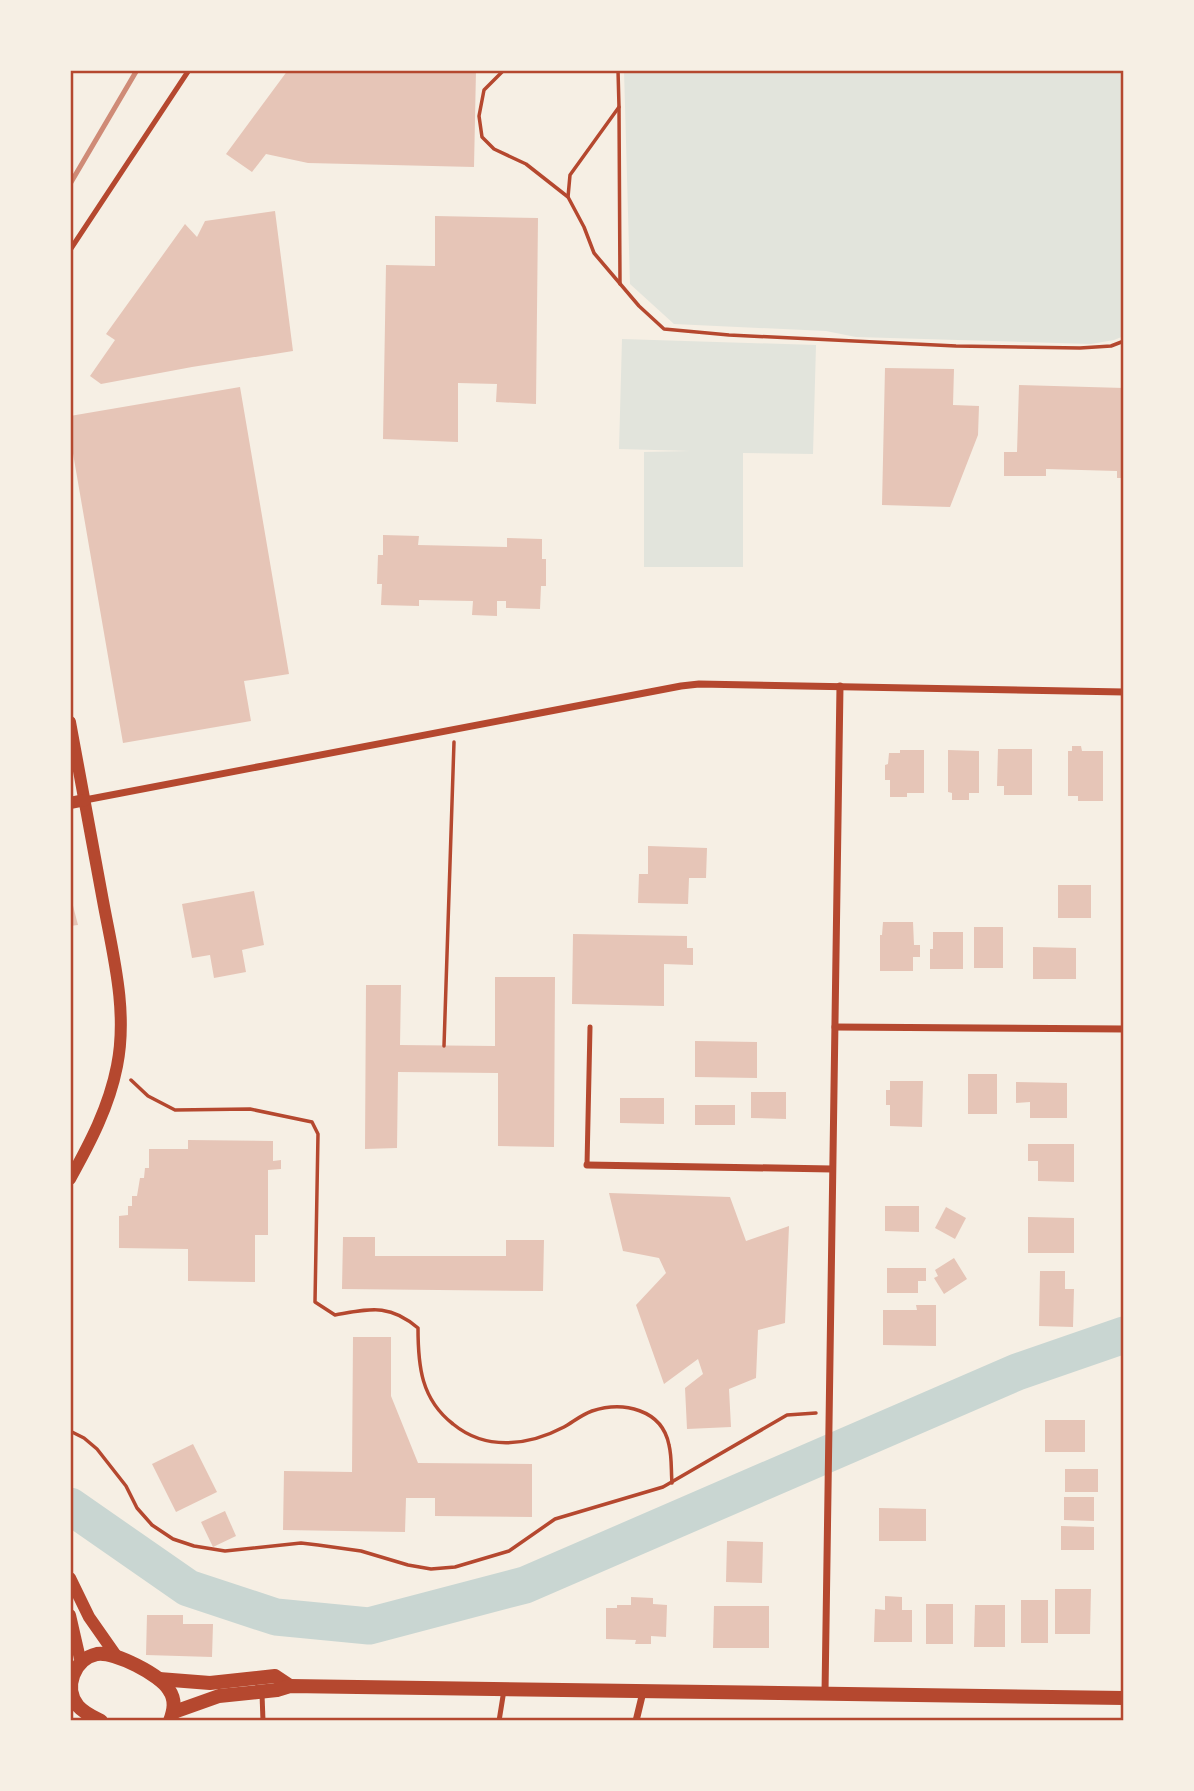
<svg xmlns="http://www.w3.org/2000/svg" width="1194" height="1791" viewBox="0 0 1194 1791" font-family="Inter,sans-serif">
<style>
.green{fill:#e2e4dc}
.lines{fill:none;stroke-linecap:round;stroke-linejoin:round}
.river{stroke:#c9d6d2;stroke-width:37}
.building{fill:#e6c5b7}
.path{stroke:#b5482f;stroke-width:3.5}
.service{stroke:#b5482f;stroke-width:5}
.minor{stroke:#b5482f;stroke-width:7}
.tertiary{stroke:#b5482f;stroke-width:12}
.secondary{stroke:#b5482f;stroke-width:14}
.rail{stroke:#cf8b77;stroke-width:5}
.neatline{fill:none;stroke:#b5482f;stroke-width:2.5}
</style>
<rect width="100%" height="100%" fill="#f6efe4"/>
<g class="green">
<polygon points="624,70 1124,70 1124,336 1114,340 1091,344 856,337 826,331 674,324 630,284"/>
<polygon points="622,339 816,345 813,454 743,453 743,567 644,567 644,452 690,451 619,449"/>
</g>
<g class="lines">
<polyline class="river" points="70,1506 188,1588 276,1617 369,1626 525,1585 1017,1372 1124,1335"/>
</g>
<g class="building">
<polygon points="288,70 476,70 474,167 308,163 266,154 252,172 226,154"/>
<polygon points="275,211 293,351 192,367 101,384 90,376 115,340 106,334 185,224 197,237 205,221"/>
<polygon points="435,216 538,218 536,404 496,402 497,384 458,383 458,442 383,439 386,265 435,266"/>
<polygon points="885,368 954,369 953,405 979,406 978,435 950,507 882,505"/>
<polygon points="1019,385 1124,388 1124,478 1117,478 1117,471 1046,469 1046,476 1004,476 1004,452 1017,452"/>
<polygon points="240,387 289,674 244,681 251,721 123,743 70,436 70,416"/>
<polygon points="383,535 419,536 418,545 507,547 507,538 542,539 542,559 546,559 546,586 541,586 540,609 506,608 506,601 497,601 497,616 472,615 473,601 419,600 419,606 381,605 382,584 377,584 378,555 383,555"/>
<polygon points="1072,746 1081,746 1082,751 1103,751 1103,801 1078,801 1078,796 1068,796 1068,751 1072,751"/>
<polygon points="998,749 1032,749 1032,795 1004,795 1004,786 997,786"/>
<polygon points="900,750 924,750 924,793 907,793 907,797 890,797 890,780 885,780 885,765 888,764 889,753 900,753"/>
<polygon points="948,750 979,751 979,793 969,793 969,800 952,800 952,793 948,792"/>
<polygon points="648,846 707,848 706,878 689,878 688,904 638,903 639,874 648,874"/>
<rect x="1058" y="885" width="33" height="33"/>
<polygon points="254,891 264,945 242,950 246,972 214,978 210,955 192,958 182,904"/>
<polygon points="70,894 78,925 70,926"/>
<polygon points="883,922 913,922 914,945 920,945 920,957 913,957 913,971 880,971 880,935 882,935"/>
<rect x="974" y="927" width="29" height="41"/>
<polygon points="933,932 963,932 963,969 930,969 930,949 933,949"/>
<polygon points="573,934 687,936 687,948 693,948 693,965 664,964 664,1006 572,1004"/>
<polygon points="1033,947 1076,948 1076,979 1033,979"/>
<polygon points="495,977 555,977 554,1147 498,1146 498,1073 398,1072 397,1148 365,1149 366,985 401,985 400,1045 495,1046"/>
<polygon points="695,1041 757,1042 757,1078 695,1077"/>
<rect x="968" y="1074" width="29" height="40"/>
<polygon points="890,1081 923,1081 922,1127 890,1126 890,1105 886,1105 886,1090 890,1090"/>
<polygon points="1016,1082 1067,1083 1067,1118 1030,1118 1030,1102 1016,1103"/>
<polygon points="751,1092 786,1092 786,1119 751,1118"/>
<polygon points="620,1098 664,1098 664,1124 620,1123"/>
<rect x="695" y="1105" width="40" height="20"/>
<polygon points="188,1140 273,1141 273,1161 281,1160 281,1169 268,1170 268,1235 255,1235 255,1282 188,1281 188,1249 119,1248 119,1216 128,1215 128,1206 132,1206 132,1196 137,1196 140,1178 144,1178 145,1168 149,1168 149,1149 188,1149"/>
<polygon points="1028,1144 1074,1144 1074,1182 1038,1181 1038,1161 1028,1161"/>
<polygon points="609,1193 730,1197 746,1241 789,1226 785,1323 758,1330 756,1378 729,1389 731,1427 687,1429 685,1388 703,1374 698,1359 664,1384 636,1305 666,1273 659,1258 623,1251"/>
<polygon points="885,1206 919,1206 919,1232 885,1231"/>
<polygon points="946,1207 966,1218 955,1239 935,1228"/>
<polygon points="1028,1217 1074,1218 1074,1253 1028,1253"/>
<polygon points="343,1237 375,1237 375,1256 506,1256 506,1240 544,1240 543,1291 342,1289"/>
<polygon points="954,1258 967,1279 944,1294 934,1278 938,1276 935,1270"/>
<polygon points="887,1268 926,1268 926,1281 918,1281 918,1293 887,1293"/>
<polygon points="1040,1271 1065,1271 1065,1289 1074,1289 1073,1327 1039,1326"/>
<polygon points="916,1305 936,1305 936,1346 883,1345 883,1310 917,1310"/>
<polygon points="353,1337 391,1337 391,1396 418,1463 532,1464 532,1517 435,1516 435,1498 406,1498 405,1532 283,1530 284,1471 352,1472"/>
<rect x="1045" y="1420" width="40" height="32"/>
<polygon points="193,1444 217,1492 176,1512 152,1464"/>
<rect x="1065" y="1469" width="33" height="23"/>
<polygon points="1064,1497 1094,1497 1094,1521 1064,1520"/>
<polygon points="879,1508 926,1509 926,1541 879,1541"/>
<polygon points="225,1511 236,1536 213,1547 201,1522"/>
<polygon points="1061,1526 1094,1527 1094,1550 1061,1550"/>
<polygon points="727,1541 763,1542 762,1583 726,1582"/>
<polygon points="1055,1589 1091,1589 1090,1634 1055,1634"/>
<polygon points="885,1596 902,1597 902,1610 912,1610 912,1642 874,1642 875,1609 885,1610"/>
<polygon points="631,1597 653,1598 653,1604 667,1605 666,1637 651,1636 651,1644 635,1644 636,1640 606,1639 606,1608 617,1608 617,1605 631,1605"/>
<rect x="1021" y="1600" width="27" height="43"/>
<rect x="926" y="1604" width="27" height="40"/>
<polygon points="975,1605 1005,1605 1005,1647 974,1647"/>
<polygon points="714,1606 769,1606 769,1648 713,1648"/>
<polygon points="147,1615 183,1615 183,1624 213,1624 212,1657 146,1655"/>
</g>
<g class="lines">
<g class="path">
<polyline points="504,70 484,90 479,116 482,137 494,149 526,164 568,197 584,227 594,253 639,306 664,329 729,335 956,346 1080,348 1111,346 1124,341"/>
<polyline points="619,107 620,284"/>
<polyline points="568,197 570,175 619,107 618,70"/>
<polyline points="444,1046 454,742"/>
<path d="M131,1080l17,16 27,14 75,-1 62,13 6,12 -3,168 20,13c35,-6 54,-12 83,13 0,38 3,71 35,96 33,27 75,22 111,3 9,-5 17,-12 28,-16 31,-10 70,-2 77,34 3,12 2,26 3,38"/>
<polyline points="70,1431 84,1438 97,1449 126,1486 137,1508 152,1525 173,1539 194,1546 225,1551 301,1543 318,1545 361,1551 408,1565 431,1569 455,1567 509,1551 555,1519 663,1487 787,1415 816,1413"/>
</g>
<g class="service">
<polyline points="70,250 189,70"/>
<polyline points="587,1165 590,1027"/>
<polyline points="262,1694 263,1721"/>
<polyline points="499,1721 504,1690"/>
</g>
<g class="minor">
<polyline points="85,800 681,686 699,684 1124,692"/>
<polyline points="835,1027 1124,1029"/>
<polyline points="587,1165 832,1169"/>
<polyline points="825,1693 840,686"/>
<polyline points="636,1721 643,1692"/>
</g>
<g class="tertiary">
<path d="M70,722c11,60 22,120 33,179 10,54 25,110 14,165 -8,41 -27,77 -47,113"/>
<polyline points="70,803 85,800"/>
<polyline points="70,1578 89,1617 117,1657"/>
<polyline points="70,1615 81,1663"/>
</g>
<g class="secondary">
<polyline points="159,1679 210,1683 275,1676 290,1686"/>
<polyline points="174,1712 219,1696 277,1690 290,1686 1124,1698"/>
<path d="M101,1721c-8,-4 -17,-8 -23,-15 -15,-18 -4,-47 19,-52 17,-3 64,21 72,36 7,10 5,20 1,31"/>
</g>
<polyline class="rail" points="70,184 137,70"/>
</g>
<rect width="1194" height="1791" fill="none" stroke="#f6efe4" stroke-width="144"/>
<rect x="72" y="72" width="1050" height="1647" class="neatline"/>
</svg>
